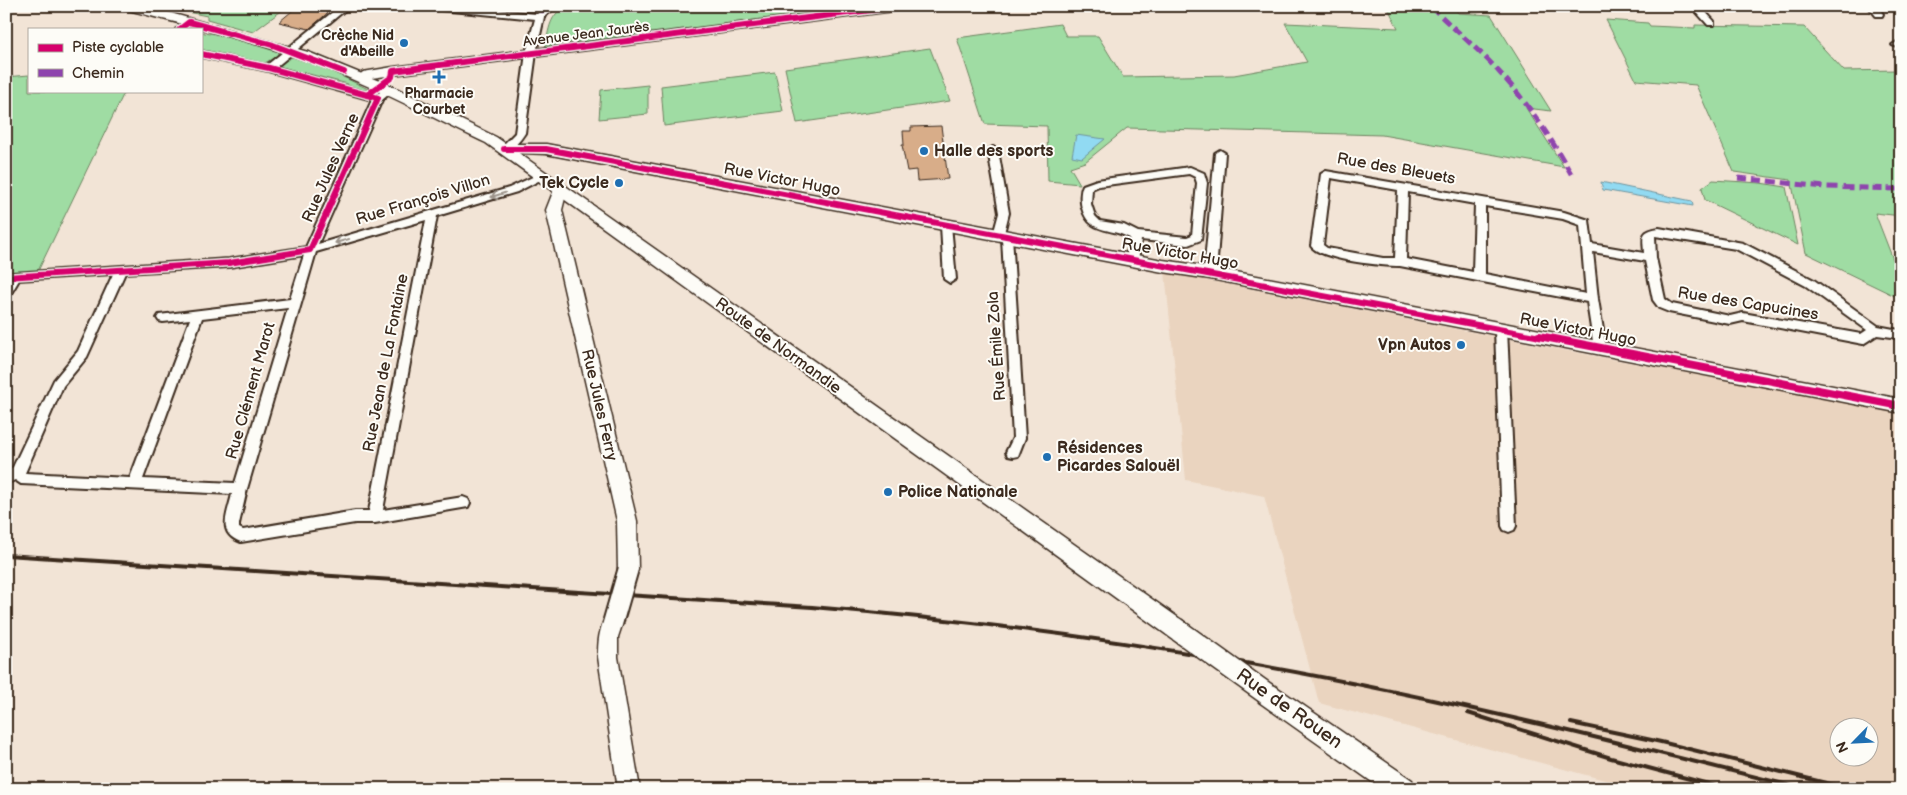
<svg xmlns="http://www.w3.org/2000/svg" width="1907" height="795" viewBox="0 0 1907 795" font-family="'Balsamiq Sans',sans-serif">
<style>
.built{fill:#ead4bf;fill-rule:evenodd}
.green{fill:#9fdca3;stroke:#6d8360}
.water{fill:#91daf2;stroke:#6f949d}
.building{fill:#d8ad89;stroke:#3b2a1e}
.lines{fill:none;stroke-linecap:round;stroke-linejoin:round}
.street-casing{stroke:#3b2a1e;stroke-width:4}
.secondary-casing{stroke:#3b2a1e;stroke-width:3}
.primary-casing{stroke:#3b2a1e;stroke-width:3}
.street{fill:#fdfcf7;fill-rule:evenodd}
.secondary{fill:#fdfcf7;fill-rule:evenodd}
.primary{fill:#fdfcf7;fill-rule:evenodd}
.rail{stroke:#3b2a1e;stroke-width:4}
.secondary-bridge-casing{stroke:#3b2a1e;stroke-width:23;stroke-linecap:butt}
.primary-bridge-casing{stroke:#3b2a1e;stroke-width:24;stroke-linecap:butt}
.secondary-bridge{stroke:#fdfcf7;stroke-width:19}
.primary-bridge{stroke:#fdfcf7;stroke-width:21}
.quiet{stroke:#8e44ad;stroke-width:5;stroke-dasharray:10 5;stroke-linecap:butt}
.cycleway-far1-casing{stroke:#fdfcf7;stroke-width:9}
.cycleway-casing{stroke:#fdfcf7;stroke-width:11}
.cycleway-far1{stroke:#d6006c;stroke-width:6}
.cycleway{stroke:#d6006c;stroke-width:8}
.oneway{stroke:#9c938a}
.poi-dot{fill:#1f6fb2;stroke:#fdfcf7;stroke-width:2}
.labels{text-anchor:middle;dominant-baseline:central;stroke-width:4;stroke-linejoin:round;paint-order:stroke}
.far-street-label{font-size:14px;fill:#3b2a1e;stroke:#fdfcf7}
.far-poi-label{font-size:14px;font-weight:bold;fill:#3b2a1e;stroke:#fdfcf7;text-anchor:end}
.poi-label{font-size:16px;font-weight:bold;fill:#3b2a1e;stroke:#fdfcf7;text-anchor:start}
.street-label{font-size:16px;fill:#3b2a1e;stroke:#fdfcf7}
.near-street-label{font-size:19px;fill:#3b2a1e;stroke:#fdfcf7}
</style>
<rect width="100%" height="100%" fill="#f2e4d6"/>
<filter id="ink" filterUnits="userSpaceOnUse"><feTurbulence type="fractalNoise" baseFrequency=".02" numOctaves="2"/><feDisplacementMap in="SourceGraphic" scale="10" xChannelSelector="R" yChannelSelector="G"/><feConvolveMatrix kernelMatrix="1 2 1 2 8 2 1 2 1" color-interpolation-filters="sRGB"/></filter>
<g filter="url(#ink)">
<path class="built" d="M1165,272l429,84 307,56v377h-263l-319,-86 -55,-207 -78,-16zM1840,728h30v30h-30z"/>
<g class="green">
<polygon points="159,6 288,6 253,32 207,19 207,16"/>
<path d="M568,6h309l-332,42c4,-18 4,-35 23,-42z"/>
<polygon points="1387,6 1453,6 1458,13 1491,15 1551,111 1526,108 1564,167 1382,135 1127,128 1085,162 1070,167 1080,184 1048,181 1047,126 985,124 957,38 1060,24 1066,36 1098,36 1123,77 1234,75 1307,62 1285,23 1398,28"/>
<polygon points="1606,20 1648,23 1650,26 1695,28 1695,25 1804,27 1844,71 1897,70 1901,74 1901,216 1875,213 1901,280 1901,299 1806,253 1791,180 1734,172 1696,85 1636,80"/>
<polygon points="201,32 209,34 211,33 275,50 278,53 277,56 263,64 255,64 201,50"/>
<polygon points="930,48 950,101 797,123 785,68"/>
<polygon points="293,57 333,72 368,89 364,91 347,87 348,84 305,73 300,74 279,69 278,66 286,59"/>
<polygon points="775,72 783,111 664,126 661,86"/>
<polygon points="29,75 29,91 125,91 38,271 6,273 6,77"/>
<polygon points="648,85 648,114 599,119 601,90"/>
<polygon points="1713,180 1760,183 1786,187 1798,245 1705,200 1702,188"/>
</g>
<g class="water">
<polygon points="1076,135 1105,139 1082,158 1072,156"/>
<polygon points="1601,182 1692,201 1693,206 1603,190"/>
</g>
<g class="building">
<polygon points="298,6 312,6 331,10 309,29 279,22"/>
<polygon points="941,126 948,179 917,181 916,170 907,171 902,145 904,145 903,131 911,131 911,127"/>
</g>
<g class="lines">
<defs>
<g id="street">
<path d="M340,6h10l-74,61 100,28 10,-7h6l2,2 -12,10 -64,144 191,-56 30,-14 4,-1 5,3 -31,16 -80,24 -54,294 80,-13 5,2 2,4 -2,4 -93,16h-20l-114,19c-25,-9 -13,-28 -9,-48l-211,-10 -6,-4 -9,4v-12l7,-5 41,-87 24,-29 35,-77 -94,6 -9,15 -4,1v-14l6,-9 217,-14 77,-12 66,-147 -104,-29 -67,-14v-6l66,14zM426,220l-57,291h-14l-112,19 -4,-2v-4l8,-35 69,-237zM304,255l-14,44 -131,16 -2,3 2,3 4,1 27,-3 -60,159 -105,-5 38,-87 24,-29 38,-84 104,-6zM288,308l-53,175 -92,-4 59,-161z"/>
<path d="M426,6h33l78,8 10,-8h10l-13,11 -8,36 -11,80c-5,8 -12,16 -21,19l-5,-3 16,-16 11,-80 9,-34 -105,-10z"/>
<polygon points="1691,6 1700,6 1714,21 1714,25 1708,25"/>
<polygon points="1868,6 1877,6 1883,14 1882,16 1876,16"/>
<polygon points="189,19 193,22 186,29 176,29"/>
<polygon points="1897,42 1901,42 1901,48 1892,45"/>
<polygon points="993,147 998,150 1009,213 1004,233 1011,233 1012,236 1025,438 1018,456 1013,457 1008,456 1006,452 1013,438 1002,238 994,238 993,235 999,213 988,150"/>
<polygon points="1220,150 1225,153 1216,273 1210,277 1204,273 1215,153"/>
<path d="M1190,167l14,6 3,10 -6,57 -13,5 -47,-5 -3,20 -6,4 -6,-4 4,-22c-21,-11 -41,-4 -48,-30 -2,-7 -2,-17 1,-23l14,-5zM1189,174l6,3 2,6 -5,52 -5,2 -49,-5 -14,-7 -24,-4 -5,-5 -4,-12 1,-15 7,-3z"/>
<path d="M1326,171l238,41 25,8 3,24 52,9c-1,-17 -4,-22 15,-25l84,15 71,37 64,46 21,4 2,11 -9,-4 -15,-2 -14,9 -120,-23 -13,3 -61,-12 -10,-4 -6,-8 -8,-39 -52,-9 5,47 8,49 -2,3h-8l-2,-3 -7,-46 -187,-36c-18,0 -79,-6 -89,-20l10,-72zM1331,178l67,12 -3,68h-12l-56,-10 -4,-3zM1408,192l67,12 -2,68 -67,-13zM1485,206l78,13 17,6 6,69 -101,-20zM1655,236l81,13 70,37 61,44 -6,4 -118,-21 -13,3 -58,-12 -7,-5 -9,-41z"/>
<polygon points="946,221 951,225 956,279 950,283 944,279 941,225"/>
<polygon points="1501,325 1507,329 1516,526 1514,530 1509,532 1504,530 1502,526 1495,329"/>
</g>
<g id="secondary">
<polygon points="871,6 908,6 902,10 393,75 372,78 362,83 355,79 363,72 393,67"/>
<polygon points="504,144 546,144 1163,260 1210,267 1901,399 1901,413 1210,279 1163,272 546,154 499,152 497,149 499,146"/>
<polygon points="560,185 565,187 567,190 562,210 637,521 638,570 635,576 628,579 621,576 618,570 617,521 546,210 555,187"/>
<path d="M613,613l7,2 3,7 -5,15v20l22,132h-22l-20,-132c0,-16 1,-27 8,-42z"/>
</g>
<g id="primary">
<path d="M124,6h22l162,46 86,35 102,50 687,484 3,7 -3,7 -8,3 -8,-3 -681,-492c-63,-30 -124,-63 -190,-86 -56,-20 -113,-32 -171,-48z"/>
<polygon points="1267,683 1275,686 1412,780 1415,789 1382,789 1259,702 1256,694 1259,686"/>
</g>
</defs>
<use href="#street" class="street-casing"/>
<use href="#secondary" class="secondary-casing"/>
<use href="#primary" class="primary-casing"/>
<use href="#street" class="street"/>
<use href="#secondary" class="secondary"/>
<use href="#primary" class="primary"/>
<g class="rail">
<path d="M6,555l806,52c144,12 286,30 428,55 190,33 377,80 564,127"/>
<polyline points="1468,713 1611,758 1727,789"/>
<polyline points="1571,723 1661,742 1850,789"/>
</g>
<defs>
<polyline id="secondary-bridge" points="613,622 628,570"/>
<polyline id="primary-bridge" points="1175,628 1267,694"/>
</defs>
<use href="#secondary-bridge" class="secondary-bridge-casing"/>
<use href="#primary-bridge" class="primary-bridge-casing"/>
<use href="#secondary-bridge" class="secondary-bridge"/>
<use href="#primary-bridge" class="primary-bridge"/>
<g class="quiet">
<polyline points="542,6 542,13"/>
<path d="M1431,6c22,23 48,43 69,67 29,31 52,67 73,104"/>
<polyline points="1738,178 1825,187 1901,189"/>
</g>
<defs>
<g id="cycleway-far1">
<polyline points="180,29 189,22 273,45 344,72"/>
<polyline points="367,95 392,77 393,71 902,6"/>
<polyline points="504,149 546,149 1546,338"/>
<polyline points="6,277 229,263 310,250 378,98 269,68 201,54"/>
</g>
<polyline id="cycleway" points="1539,336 1901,406"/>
</defs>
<use href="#cycleway-far1" class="cycleway-far1-casing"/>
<use href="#cycleway" class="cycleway-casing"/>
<use href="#cycleway-far1" class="cycleway-far1"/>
<use href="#cycleway" class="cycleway"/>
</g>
<defs><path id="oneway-shaft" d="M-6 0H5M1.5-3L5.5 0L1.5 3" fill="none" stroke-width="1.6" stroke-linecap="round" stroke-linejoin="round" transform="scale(1.25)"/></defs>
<g class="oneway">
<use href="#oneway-shaft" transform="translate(498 195) rotate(163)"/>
<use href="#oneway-shaft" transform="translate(342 241) rotate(164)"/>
</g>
</g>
<g class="poi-dot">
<circle cx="404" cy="43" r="5"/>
<path d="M436.5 69.5h5v5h5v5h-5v5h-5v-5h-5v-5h5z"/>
<circle cx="924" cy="151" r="5"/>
<circle cx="619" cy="183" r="5"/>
<circle cx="1461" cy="345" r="5"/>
<circle cx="1047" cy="457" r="5"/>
<circle cx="888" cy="492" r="5"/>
</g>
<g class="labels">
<g class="far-street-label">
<text transform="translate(586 34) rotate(-7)">Avenue Jean Jaurès</text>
</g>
<g class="far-poi-label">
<text x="394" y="35">Crèche Nid<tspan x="394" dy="16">d'Abeille</tspan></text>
<text x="439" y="93" text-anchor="middle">Pharmacie<tspan x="439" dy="16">Courbet</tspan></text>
</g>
<g class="poi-label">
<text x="934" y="151">Halle des sports</text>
<text x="609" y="183" text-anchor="end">Tek Cycle</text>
<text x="1451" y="345" text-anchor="end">Vpn Autos</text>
<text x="1057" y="448">Résidences<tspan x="1057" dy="18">Picardes Salouël</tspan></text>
<text x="898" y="492">Police Nationale</text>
</g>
<g class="street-label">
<text transform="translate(331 168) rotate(-66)">Rue Jules Verne</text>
<text transform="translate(1396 169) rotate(10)">Rue des Bleuets</text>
<text transform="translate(782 180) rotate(11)">Rue Victor Hugo</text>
<text transform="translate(423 200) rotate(-17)">Rue François Villon</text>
<text transform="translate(1180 254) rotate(10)">Rue Victor Hugo</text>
<text transform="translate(1748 304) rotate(9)">Rue des Capucines</text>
<text transform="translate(1578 330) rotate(11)">Rue Victor Hugo</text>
<text transform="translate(778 346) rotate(36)">Route de Normandie</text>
<text transform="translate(997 346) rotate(-94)">Rue Émile Zola</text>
<text transform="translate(386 363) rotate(-79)">Rue Jean de La Fontaine</text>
<text transform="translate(251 391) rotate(-74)">Rue Clément Marot</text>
<text transform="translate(599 405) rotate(77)">Rue Jules Ferry</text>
</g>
<g class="near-street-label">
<text transform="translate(1289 709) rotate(35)">Rue de Rouen</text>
</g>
</g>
<rect width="1907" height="795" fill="none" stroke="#fdfcf7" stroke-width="25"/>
<rect x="12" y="12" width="1882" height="770" fill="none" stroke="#3b2a1e" stroke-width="2" filter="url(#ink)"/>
<rect x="28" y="28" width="175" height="65" fill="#fdfcf7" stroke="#afa8a0"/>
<rect x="38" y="44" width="25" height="8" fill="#d6006c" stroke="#afa8a0"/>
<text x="72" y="52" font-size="15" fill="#3b2a1e">Piste cyclable</text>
<rect x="38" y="69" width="25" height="8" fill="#8e44ad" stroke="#afa8a0"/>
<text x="72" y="78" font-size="15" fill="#3b2a1e">Chemin</text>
<g transform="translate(1854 742) rotate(246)"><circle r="24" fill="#fdfcf7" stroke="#afa8a0"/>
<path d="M0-4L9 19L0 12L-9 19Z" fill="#1f6fb2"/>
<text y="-8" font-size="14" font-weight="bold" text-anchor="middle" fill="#3b2a1e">N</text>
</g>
</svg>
